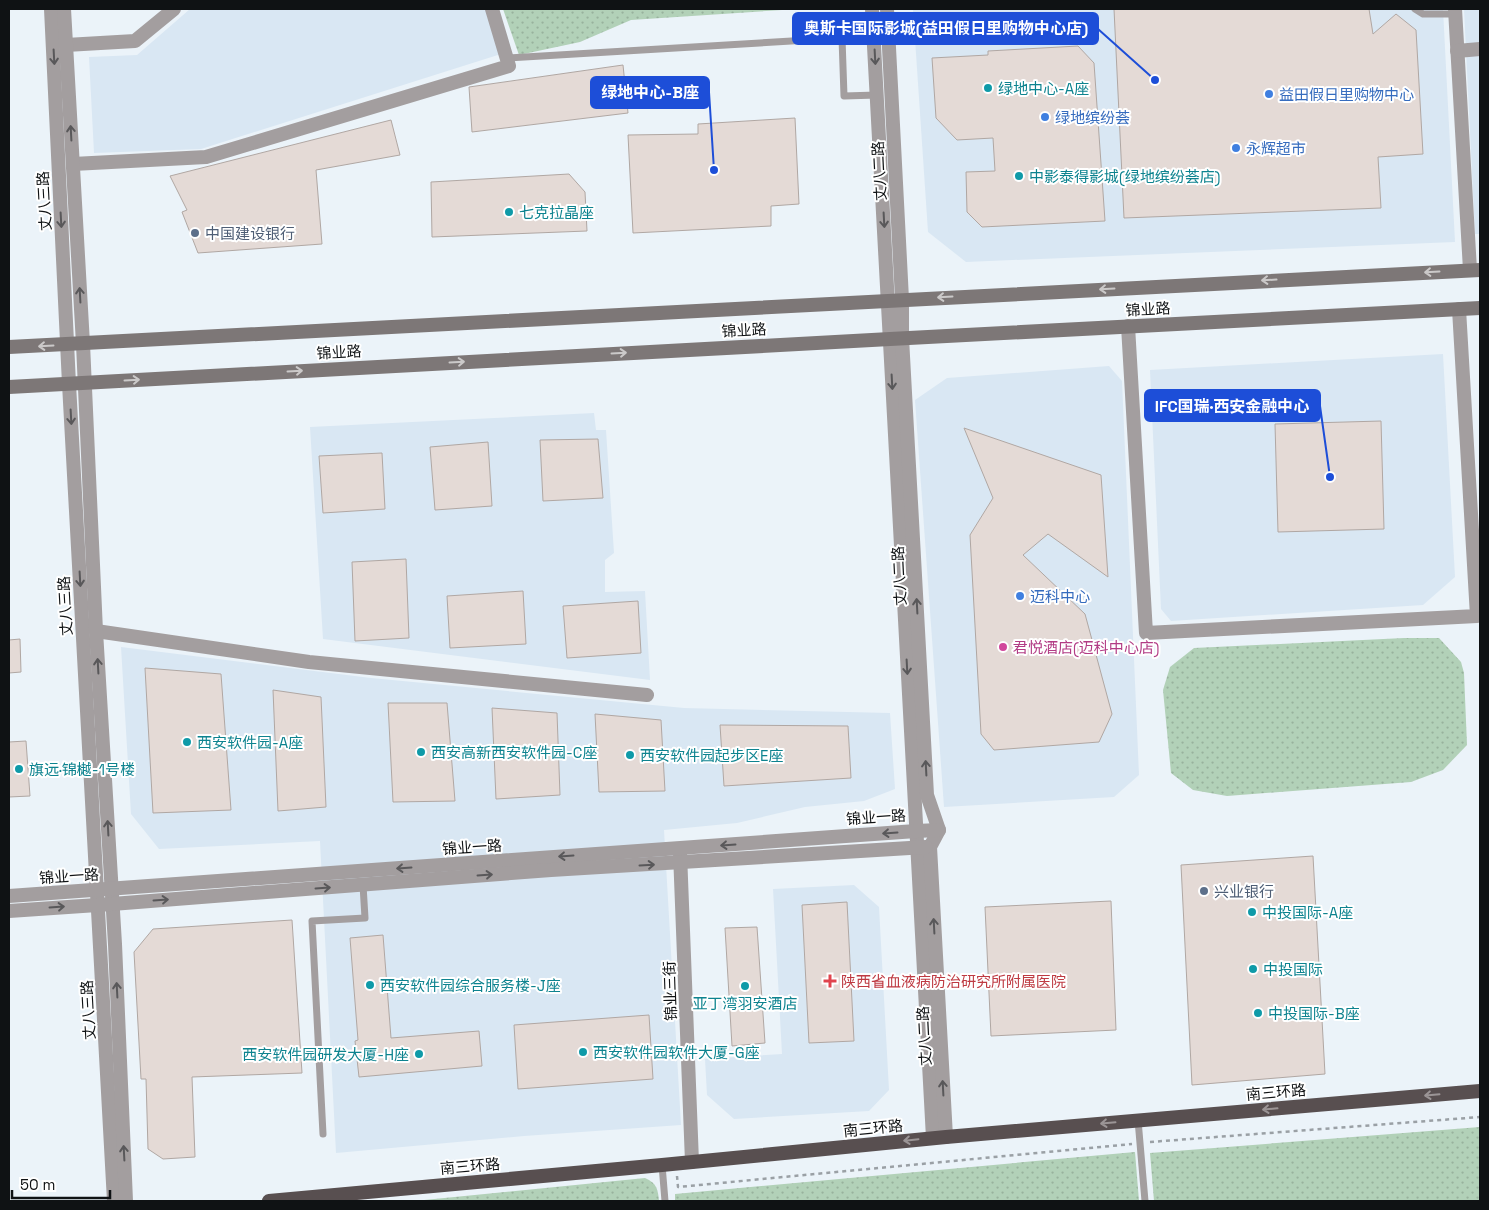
<svg xmlns="http://www.w3.org/2000/svg" width="1489" height="1210" viewBox="0 0 1489 1210" font-family="'Space Grotesk','Noto Sans SC',sans-serif">
<style>
.built{fill:#d9e7f3}
.grass{fill:url(#grass-dots)}
.building{fill:#e4dad6;stroke:#b0a7a3}
.lines{fill:none;stroke-linecap:round;stroke-linejoin:round}
.path{stroke:#9aa0a5;stroke-width:2.5;stroke-dasharray:4 4;stroke-linecap:butt}
.service{stroke:#a39e9f;stroke-width:7}
.minor{stroke:#a39e9f;stroke-width:14}
.tertiary{stroke:#a39e9f;stroke-width:14}
.secondary{stroke:#7d7777;stroke-width:14}
.trunk{stroke:#584f50;stroke-width:14}
.oneway{stroke:#59585a}
.oneway2{stroke:#cbc9c9}
.oneway3{stroke:#9b9596}
.culture-dot{fill:#0f9aa8;stroke:#fff;stroke-width:2}
.shop-dot{fill:#3f7fe0;stroke:#fff;stroke-width:2}
.service-dot{fill:#5c6f8a;stroke:#fff;stroke-width:2}
.hotel-dot{fill:#d1479c;stroke:#fff;stroke-width:2}
.health-dot{fill:#e0444e;stroke:#fff;stroke-width:2}
.labels{text-anchor:middle;dominant-baseline:central;stroke-width:4;stroke-linejoin:round;paint-order:stroke}
.culture-label{font-size:15px;fill:#0d838f;stroke:#fff;text-anchor:start}
.shop-label{font-size:15px;fill:#366cbe;stroke:#fff;text-anchor:start}
.street-label{font-size:15px;fill:#0f1214;stroke:#fff}
.service-label{font-size:15px;fill:#4e5e75;stroke:#fff;text-anchor:start}
.hotel-label{font-size:15px;fill:#b23c85;stroke:#fff;text-anchor:start}
.health-label{font-size:15px;fill:#be3a42;stroke:#fff;text-anchor:start}
.leader{fill:none;stroke:#1d4ed8;stroke-width:2}
.callout-dot{fill:#1d4ed8;stroke:#fff;stroke-width:2}
.callout{fill:#1d4ed8;stroke:#1d4ed8;stroke-width:2}
.callout-label{font-size:16px;text-anchor:middle;font-weight:bold;fill:#fff}
</style>
<defs>
<pattern id="grass-dots" width="8" height="8" patternUnits="userSpaceOnUse" patternTransform="scale(1.25)"><rect width="8" height="8" fill="#b2d1b8"/><path d="M2 2h.1M6 6h.1" fill="none" stroke="#98b29d" stroke-width="1.8" stroke-linecap="round"/></pattern>
</defs>
<rect width="100%" height="100%" fill="#ebf3f9"/>
<g class="built">
<polygon points="190,9 487,9 501,54 201,149 94,153 89,57 137,55"/>
<polygon points="913,9 1443,9 1455,242 966,262 928,232"/>
<polygon points="1464,9 1480,9 1480,234 1475,234"/>
<polygon points="1443,354 1455,577 1423,605 1171,621 1161,609 1150,370"/>
<polygon points="1109,366 1122,381 1139,775 1114,797 944,807 915,400 947,378"/>
<polygon points="594,413 596,430 606,430 614,553 605,560 605,592 645,591 650,680 323,639 310,427"/>
<polygon points="121,647 371,678 684,708 890,713 895,789 864,801 805,807 737,823 664,830 681,1125 524,1136 336,1153 320,841 159,849 131,814"/>
<polygon points="854,885 879,907 889,1090 869,1111 734,1119 707,1095 705,1059 782,1054 773,889"/>
</g>
<g class="grass">
<polygon points="503,9 798,9 631,20 580,42 519,55"/>
<polygon points="1404,638 1439,638 1461,662 1464,673 1467,745 1443,770 1411,782 1227,796 1193,790 1171,773 1163,690 1170,667 1194,648"/>
<polygon points="1480,1127 1480,1201 1154,1201 1150,1153"/>
<polygon points="1135,1152 1139,1201 675,1201 675,1194"/>
<path d="M645,1178c12,5 13,12 14,23h-245z"/>
</g>
<g class="building">
<polygon points="1114,9 1369,9 1373,34 1396,14 1416,30 1423,154 1378,157 1381,208 1124,218"/>
<polygon points="1078,46 1094,63 1105,221 982,227 967,212 966,172 995,171 993,138 957,140 936,118 932,58 988,55 988,51"/>
<polygon points="623,65 628,113 472,132 469,87"/>
<polygon points="795,118 799,204 771,206 771,226 633,233 628,135 698,134 698,124"/>
<polygon points="391,120 400,155 316,170 322,244 198,253 182,212 187,210 170,176"/>
<polygon points="569,174 585,192 587,231 432,237 431,182"/>
<polygon points="1381,421 1384,529 1278,532 1275,424"/>
<polygon points="964,428 1101,475 1108,577 1048,534 1023,555 1085,614 1112,714 1099,742 994,750 981,734 970,535 993,498"/>
<polygon points="598,439 603,498 543,501 540,440"/>
<polygon points="488,442 492,506 435,510 430,447"/>
<polygon points="382,453 385,509 323,513 319,456"/>
<polygon points="406,559 409,638 355,641 352,562"/>
<polygon points="523,591 526,644 450,648 447,596"/>
<polygon points="638,601 641,653 567,658 563,606"/>
<polygon points="20,639 21,672 9,673 9,640"/>
<polygon points="145,668 221,674 231,810 153,813"/>
<polygon points="273,690 321,697 326,807 278,811"/>
<polygon points="388,703 447,703 455,801 393,802"/>
<polygon points="492,708 557,713 560,795 496,799"/>
<polygon points="595,714 661,720 665,791 599,792"/>
<polygon points="720,725 848,726 851,778 724,786"/>
<polygon points="26,741 30,796 9,797 9,742"/>
<polygon points="1313,856 1325,1074 1192,1085 1181,865"/>
<polygon points="1111,901 1116,1030 991,1036 985,907"/>
<polygon points="847,902 854,1041 809,1043 802,905"/>
<polygon points="292,920 302,1073 192,1077 195,1157 163,1159 148,1149 146,1079 141,1079 134,952 153,929"/>
<polygon points="757,927 765,1043 732,1046 725,928"/>
<polygon points="383,935 391,1038 479,1031 482,1066 359,1077 355,1041 358,1040 350,938"/>
<polygon points="649,1015 653,1079 518,1089 514,1025"/>
</g>
<g class="lines">
<g class="path">
<polyline points="1150,1142 1480,1117"/>
<polyline points="677,1176 678,1187 1132,1144"/>
</g>
<g class="service">
<polyline points="1415,9 1423,14 1456,14"/>
<polyline points="507,58 842,38 844,96 877,95"/>
<polyline points="1138,1120 1145,1201"/>
<polyline points="323,1134 312,921 365,918 363,885"/>
<polyline points="662,1165 665,1201"/>
</g>
<g class="minor">
<polyline points="1455,9 1470,270"/>
<polyline points="66,45 135,41 174,9"/>
<polyline points="1457,51 1480,49"/>
<polyline points="73,164 206,157 509,66 492,9"/>
<polyline points="1128,326 1146,633 1477,616 1459,309"/>
<polyline points="96,631 309,662 647,695"/>
</g>
<g class="tertiary">
<polyline points="51,9 69,384 114,1201"/>
<polyline points="64,9 83,344 96,631 115,944 126,1201"/>
<polyline points="872,9 933,1138"/>
<polyline points="887,9 902,299 902,338 927,795 939,830 930,847 946,1137"/>
<polyline points="680,853 692,1162"/>
<polyline points="9,896 916,831 939,830"/>
<polyline points="9,911 112,904 551,870 926,847"/>
</g>
<g class="secondary">
<polyline points="9,347 1480,270"/>
<polyline points="9,387 890,339 1480,308"/>
</g>
<polyline class="trunk" points="269,1201 662,1165 946,1137 1480,1091"/>
</g>
<defs><path id="oneway-shaft" d="M-6 0H5M1.5-3L5.5 0L1.5 3" fill="none" stroke-width="1.6" stroke-linecap="round" stroke-linejoin="round" transform="scale(1.25)"/></defs>
<g class="oneway">
<use href="#oneway-shaft" transform="translate(54 57) rotate(87)"/>
<use href="#oneway-shaft" transform="translate(875 57) rotate(87)"/>
<use href="#oneway-shaft" transform="translate(71 133) rotate(-93)"/>
<use href="#oneway-shaft" transform="translate(61 220) rotate(87)"/>
<use href="#oneway-shaft" transform="translate(884 220) rotate(87)"/>
<use href="#oneway-shaft" transform="translate(80 295) rotate(-93)"/>
<use href="#oneway-shaft" transform="translate(892 382) rotate(87)"/>
<use href="#oneway-shaft" transform="translate(71 417) rotate(87)"/>
<use href="#oneway-shaft" transform="translate(80 579) rotate(87)"/>
<use href="#oneway-shaft" transform="translate(917 606) rotate(-93)"/>
<use href="#oneway-shaft" transform="translate(98 666) rotate(-93)"/>
<use href="#oneway-shaft" transform="translate(907 667) rotate(87)"/>
<use href="#oneway-shaft" transform="translate(926 768) rotate(-93)"/>
<use href="#oneway-shaft" transform="translate(108 828) rotate(-93)"/>
<use href="#oneway-shaft" transform="translate(890 833) rotate(176)"/>
<use href="#oneway-shaft" transform="translate(728 845) rotate(176)"/>
<use href="#oneway-shaft" transform="translate(566 856) rotate(176)"/>
<use href="#oneway-shaft" transform="translate(647 865) rotate(-3)"/>
<use href="#oneway-shaft" transform="translate(404 868) rotate(176)"/>
<use href="#oneway-shaft" transform="translate(485 875) rotate(-4)"/>
<use href="#oneway-shaft" transform="translate(323 888) rotate(-4)"/>
<use href="#oneway-shaft" transform="translate(161 900) rotate(-4)"/>
<use href="#oneway-shaft" transform="translate(57 907) rotate(-4)"/>
<use href="#oneway-shaft" transform="translate(934 926) rotate(-93)"/>
<use href="#oneway-shaft" transform="translate(117 990) rotate(-93)"/>
<use href="#oneway-shaft" transform="translate(943 1088) rotate(-93)"/>
<use href="#oneway-shaft" transform="translate(124 1153) rotate(-93)"/>
</g>
<g class="oneway2">
<use href="#oneway-shaft" transform="translate(1432 272) rotate(177)"/>
<use href="#oneway-shaft" transform="translate(1269 280) rotate(177)"/>
<use href="#oneway-shaft" transform="translate(1107 289) rotate(177)"/>
<use href="#oneway-shaft" transform="translate(945 297) rotate(177)"/>
<use href="#oneway-shaft" transform="translate(46 346) rotate(177)"/>
<use href="#oneway-shaft" transform="translate(619 353) rotate(-3)"/>
<use href="#oneway-shaft" transform="translate(457 362) rotate(-3)"/>
<use href="#oneway-shaft" transform="translate(295 371) rotate(-3)"/>
<use href="#oneway-shaft" transform="translate(132 380) rotate(-3)"/>
</g>
<g class="oneway3">
<use href="#oneway-shaft" transform="translate(1432 1095) rotate(175)"/>
<use href="#oneway-shaft" transform="translate(1270 1109) rotate(175)"/>
<use href="#oneway-shaft" transform="translate(1108 1123) rotate(175)"/>
<use href="#oneway-shaft" transform="translate(911 1140) rotate(174)"/>
</g>
<g class="culture-dot">
<circle cx="988" cy="88" r="5"/>
<circle cx="1019" cy="176" r="5"/>
<circle cx="509" cy="212" r="5"/>
<circle cx="187" cy="742" r="5"/>
<circle cx="421" cy="752" r="5"/>
<circle cx="630" cy="755" r="5"/>
<circle cx="19" cy="769" r="5"/>
<circle cx="1252" cy="912" r="5"/>
<circle cx="1253" cy="969" r="5"/>
<circle cx="370" cy="985" r="5"/>
<circle cx="745" cy="986" r="5"/>
<circle cx="1258" cy="1013" r="5"/>
<circle cx="583" cy="1052" r="5"/>
<circle cx="419" cy="1054" r="5"/>
</g>
<g class="shop-dot">
<circle cx="1269" cy="94" r="5"/>
<circle cx="1045" cy="117" r="5"/>
<circle cx="1236" cy="148" r="5"/>
<circle cx="1020" cy="596" r="5"/>
</g>
<g class="service-dot">
<circle cx="195" cy="233" r="5"/>
<circle cx="1204" cy="891" r="5"/>
</g>
<circle class="hotel-dot" cx="1003" cy="647" r="5"/>
<path class="health-dot" d="M827.5 973.5h5v5h5v5h-5v5h-5v-5h-5v-5h5z"/>
<g class="labels">
<g class="culture-label">
<text x="998" y="88">绿地中心-A座</text>
<text x="1029" y="176">中影泰得影城(绿地缤纷荟店)</text>
<text x="519" y="212">七克拉晶座</text>
<text x="197" y="742">西安软件园-A座</text>
<text x="431" y="752">西安高新西安软件园-C座</text>
<text x="640" y="755">西安软件园起步区E座</text>
<text x="29" y="769">旗远·锦樾-1号楼</text>
<text x="1262" y="912">中投国际-A座</text>
<text x="1263" y="969">中投国际</text>
<text x="380" y="985">西安软件园综合服务楼-J座</text>
<text x="745" y="1003" text-anchor="middle">亚丁湾羽安酒店</text>
<text x="1268" y="1013">中投国际-B座</text>
<text x="593" y="1052">西安软件园软件大厦-G座</text>
<text x="409" y="1054" text-anchor="end">西安软件园研发大厦-H座</text>
</g>
<g class="shop-label">
<text x="1279" y="94">益田假日里购物中心</text>
<text x="1055" y="117">绿地缤纷荟</text>
<text x="1246" y="148">永辉超市</text>
<text x="1030" y="596">迈科中心</text>
</g>
<g class="street-label">
<text transform="translate(879 171) rotate(-93)">丈八二路</text>
<text transform="translate(44 201) rotate(-93)">丈八三路</text>
<text transform="translate(1148 309) rotate(-3)">锦业路</text>
<text transform="translate(744 330) rotate(-3)">锦业路</text>
<text transform="translate(339 352) rotate(-3)">锦业路</text>
<text transform="translate(899 576) rotate(-93)">丈八二路</text>
<text transform="translate(65 606) rotate(-93)">丈八三路</text>
<text transform="translate(876 817) rotate(-4)">锦业一路</text>
<text transform="translate(472 847) rotate(-4)">锦业一路</text>
<text transform="translate(69 876) rotate(-4)">锦业一路</text>
<text transform="translate(670 991) rotate(-92)">锦业三街</text>
<text transform="translate(88 1010) rotate(-93)">丈八三路</text>
<text transform="translate(924 1036) rotate(-93)">丈八二路</text>
<text transform="translate(1276 1092) rotate(-5)">南三环路</text>
<text transform="translate(873 1128) rotate(-6)">南三环路</text>
<text transform="translate(470 1166) rotate(-5)">南三环路</text>
</g>
<g class="service-label">
<text x="205" y="233">中国建设银行</text>
<text x="1214" y="891">兴业银行</text>
</g>
<g class="hotel-label">
<text x="1013" y="647">君悦酒店(迈科中心店)</text>
</g>
<g class="health-label">
<text x="841" y="981">陕西省血液病防治研究所附属医院</text>
</g>
</g>
<path class="leader" d="M1155 80L1098 29M714 170L709 92M1330 477L1320 406"/>
<g class="callout-dot">
<circle cx="1155" cy="80" r="5"/>
<circle cx="714" cy="170" r="5"/>
<circle cx="1330" cy="477" r="5"/>
</g>
<g class="callout">
<rect x="793" y="13" width="305" height="31" rx="5"/>
<rect x="591" y="77" width="118" height="31" rx="5"/>
<rect x="1145" y="390" width="175" height="31" rx="5"/>
</g>
<g class="callout-label">
<text x="946" y="34">奥斯卡国际影城(益田假日里购物中心店)</text>
<text x="650" y="98">绿地中心-B座</text>
<text x="1232" y="412">IFC国瑞·西安金融中心</text>
</g>
<rect width="1489" height="1210" fill="none" stroke="#0f1214" stroke-width="20"/>
<path d="M12 1190v8h98v-8" fill="none" stroke="#0f1214" stroke-width="2.5"/>
<text x="20" y="1190" font-size="15" fill="#0f1214" stroke="#ffffff" stroke-width="4" paint-order="stroke">50 m</text>
</svg>
